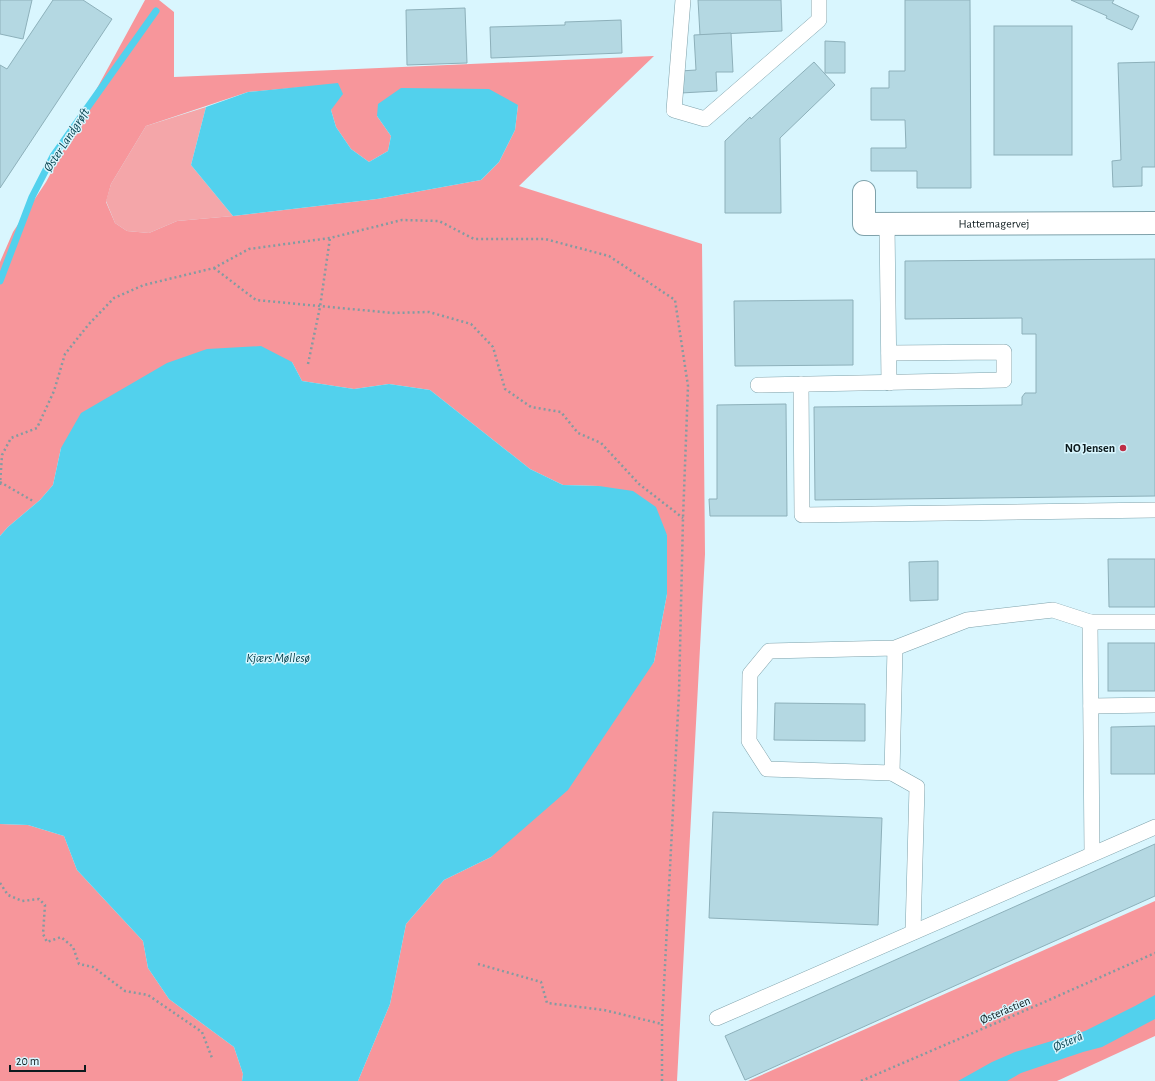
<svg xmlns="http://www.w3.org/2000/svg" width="1155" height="1081" viewBox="0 0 1155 1081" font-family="'Alegreya Sans',sans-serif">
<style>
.green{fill:#f4a6a9}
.forest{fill:#f7969b;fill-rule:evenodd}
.water{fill:#52d1ed}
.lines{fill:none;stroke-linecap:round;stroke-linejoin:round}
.stream{stroke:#52d1ed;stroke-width:7}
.building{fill:#b4d8e2;stroke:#8db0ba}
.lane-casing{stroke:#7fa2ab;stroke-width:16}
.street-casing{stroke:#7fa2ab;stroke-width:24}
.path{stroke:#849ba1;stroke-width:2.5;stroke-dasharray:2 3;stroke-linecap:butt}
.lane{stroke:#fff;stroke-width:15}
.street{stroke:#fff;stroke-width:22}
.poi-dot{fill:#be2e46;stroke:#d9f6fe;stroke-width:1.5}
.labels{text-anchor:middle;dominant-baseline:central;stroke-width:3;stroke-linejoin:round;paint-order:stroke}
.street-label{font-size:12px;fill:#0d1b1e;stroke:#d9f6fe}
.poi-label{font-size:12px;font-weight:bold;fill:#0d1b1e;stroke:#d9f6fe;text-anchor:end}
.water-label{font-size:13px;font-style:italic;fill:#013e4a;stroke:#d9f6fe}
</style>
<rect width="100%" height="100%" fill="#d9f6fe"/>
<polygon class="green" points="206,107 191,165 233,216 177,221 149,233 127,231 115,223 106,201 111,184 146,126"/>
<g class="forest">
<path d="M145,0h14l15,12v65l480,-21 -135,130 183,58 3,310 -28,527h-319l32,-77 16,-80 38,-44 47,-23 163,-195 13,-68v-59l-68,-49 -36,-1 -33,-16 -100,-79 -41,-6 -35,5 -52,-8 -10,-19 -231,86 -8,37 -13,15 -32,27 -8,9v-274l13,-30 33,-50zM338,84l-7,26 5,17 15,22 18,13 19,-11 3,-15 -14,-20 141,-11 -3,25 -16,32 -18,18 -104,19 -144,17 -56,5 -28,12 -22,-2 -12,-8 -9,-21 5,-18 35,-58 102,-34z"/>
<polygon points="0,824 28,825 64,836 77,870 143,941 148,968 169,999 234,1047 243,1074 242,1081 0,1081"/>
<polygon points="1155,901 1155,1036 1057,1081 748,1081"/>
</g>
<g class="water">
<polygon points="338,83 343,94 331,110 336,127 351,149 369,162 388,151 391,136 377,116 378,104 401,88 489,89 518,105 515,130 499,162 481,180 377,199 233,216 191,165 206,107 248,92"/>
<polygon points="261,346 292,362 302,381 354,389 389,384 430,390 530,469 563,485 599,486 633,491 656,507 667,535 667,594 654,662 568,790 491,857 444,880 406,924 390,1004 358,1081 242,1081 243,1074 234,1047 169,999 148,968 143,941 77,870 64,836 28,825 0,824 0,536 8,527 40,500 53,485 61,448 81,413 167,363 207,349"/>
<polygon points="1155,995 1155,1019 1102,1047 1083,1052 1021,1073 1007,1081 958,1081 992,1062 1015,1052 1085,1031 1135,1006"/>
</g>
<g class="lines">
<polyline class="stream" points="0,281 32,197 53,156 156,11"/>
</g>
<g class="building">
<polygon points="0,0 32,0 23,39 0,34"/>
<polygon points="53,0 83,0 112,19 0,188 0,65 7,69"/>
<polygon points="698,0 781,0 782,31 700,35"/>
<polygon points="905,0 970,0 971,188 917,188 917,171 871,171 871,148 906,148 905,120 871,120 871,88 889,88 889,71 905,71"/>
<polygon points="1071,0 1114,0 1112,3 1139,16 1132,30 1106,18 1107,16"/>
<polygon points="465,8 467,63 407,65 406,10"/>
<polygon points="621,20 622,53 491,58 490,27 565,25 565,22"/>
<rect x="994" y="26" width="78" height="129"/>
<polygon points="731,33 733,72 716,72 717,91 681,93 680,71 696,70 694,35"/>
<polygon points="825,41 845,42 845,73 825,73"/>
<polygon points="814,62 835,85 780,138 781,213 725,213 725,141 750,117 751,119"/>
<polygon points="1155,62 1155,167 1142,167 1142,186 1113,187 1112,161 1121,160 1118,63"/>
<polygon points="1155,259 1155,496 815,500 814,407 1022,405 1022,397 1025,393 1036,393 1036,334 1022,334 1022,318 905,319 905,261"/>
<polygon points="853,300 853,365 735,366 734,301"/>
<polygon points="786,404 787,516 710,516 709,499 717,499 717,405"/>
<polygon points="1108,559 1155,559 1155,607 1109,607"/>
<polygon points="938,561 938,600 910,601 909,562"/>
<rect x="1108" y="643" width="47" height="48"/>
<polygon points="775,703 865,704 865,741 774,740"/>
<polygon points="1155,726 1155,774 1111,774 1111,727"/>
<polygon points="713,812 882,818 878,925 709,918"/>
<polygon points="1155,844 1155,896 745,1080 725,1036"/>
</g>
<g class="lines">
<defs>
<g id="lane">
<polyline points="683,0 674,110 705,119 819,20 819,0"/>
<polyline points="887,224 889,383"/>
<polyline points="801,384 802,515 1155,510"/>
<polyline points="758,385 1004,380 1004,352 889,353"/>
<polyline points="895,648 892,773 767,769 749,741 750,674 769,651 895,648 967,620 1053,610 1090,622"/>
<polyline points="1091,706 1155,705"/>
<polyline points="892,773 917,787 913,932"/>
<polyline points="1092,854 1090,622 1155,622"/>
<polyline points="717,1018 1155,827"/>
</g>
<g id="street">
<path id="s1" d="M864,192v32l291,-1"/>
</g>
</defs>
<use href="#lane" class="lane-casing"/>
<use href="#street" class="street-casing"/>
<g class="path">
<polyline points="214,268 256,300 393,313 429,312 471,324 493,347 505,389 531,407 561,412 578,433 601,443 639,484 683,518"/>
<polyline points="308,364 320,307 330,238"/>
<polyline points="0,482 33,501"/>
<polyline points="0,485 2,455 11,438 37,428 54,391 65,354 89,324 114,298 144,285 214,268 249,249 330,238 402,220 439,221 474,239 545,239 609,256 675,300 688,386 683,518 679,693 662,1024 662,1081"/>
<polyline points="0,883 8,895 22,901 39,899 45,905 43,934 47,942 61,937 73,947 79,964 93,967 125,991 148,995 202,1032 212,1058"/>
<polyline points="478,964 541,982 547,1003 604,1010 662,1024"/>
<polyline points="861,1081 1024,1011 1155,953"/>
</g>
<use href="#lane" class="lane"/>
<use href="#street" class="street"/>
</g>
<circle class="poi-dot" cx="1123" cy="448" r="4"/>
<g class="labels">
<g class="street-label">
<text stroke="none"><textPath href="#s1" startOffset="162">Hattemagervej</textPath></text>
<text transform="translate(1005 1010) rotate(-23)">Østeråstien</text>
</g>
<g class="poi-label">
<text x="1115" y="448">NO Jensen</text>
</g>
<g class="water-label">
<text transform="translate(67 140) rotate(-57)">Øster Landgrøft</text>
<text x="278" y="658">Kjærs Møllesø</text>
<text transform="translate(1068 1042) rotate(-24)">Østerå</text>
</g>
</g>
<path d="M10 1065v6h75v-6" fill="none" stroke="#0d1b1e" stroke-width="2"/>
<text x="16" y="1065" font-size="12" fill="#0d1b1e" stroke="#d9f6fe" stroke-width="3" paint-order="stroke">20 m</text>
</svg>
